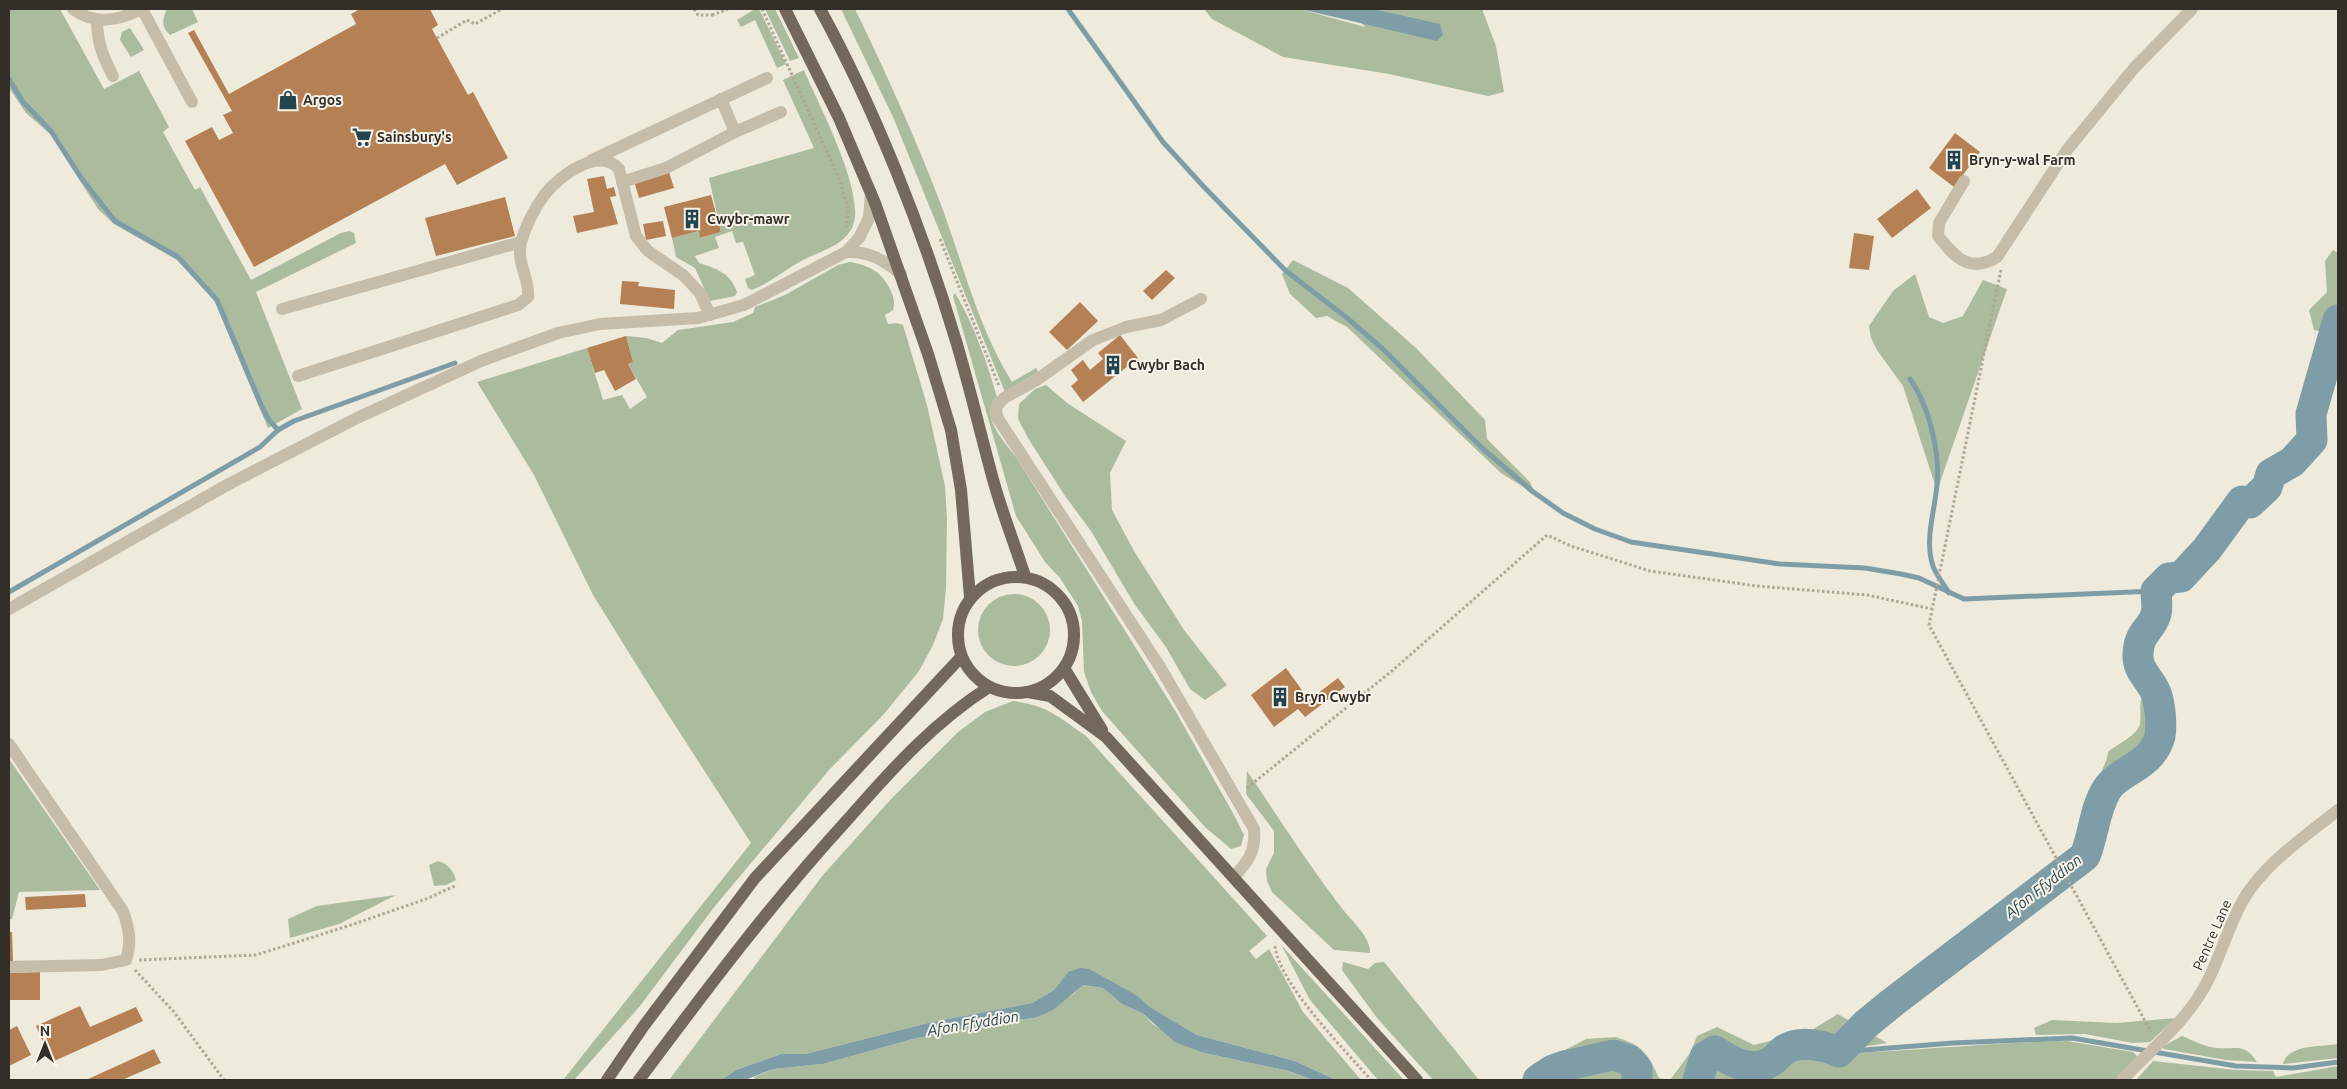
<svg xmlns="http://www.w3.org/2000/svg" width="2347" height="1089" viewBox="0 0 2347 1089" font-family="Ubuntu,sans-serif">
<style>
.green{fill:#abbb9e}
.water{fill:#7f9da7}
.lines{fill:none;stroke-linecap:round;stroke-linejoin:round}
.stream{stroke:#7f9da7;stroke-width:5}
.river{stroke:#7f9da7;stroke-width:31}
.building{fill:#b58053}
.path{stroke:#b0a694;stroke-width:3;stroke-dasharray:2.5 2.5;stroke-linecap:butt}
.minor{stroke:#c5bcaa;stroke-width:12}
.major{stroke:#73685b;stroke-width:12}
.labels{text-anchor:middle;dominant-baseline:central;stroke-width:4;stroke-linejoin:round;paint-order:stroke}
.poi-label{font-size:14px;font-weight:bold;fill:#332e28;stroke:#f7f3e8;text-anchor:start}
.street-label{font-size:14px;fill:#332e28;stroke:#f7f3e8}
.water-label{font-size:15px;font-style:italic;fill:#23434f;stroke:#f7f3e8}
</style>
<rect width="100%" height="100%" fill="#eeeadc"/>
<g class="green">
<polygon points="9,9 60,9 104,89 139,71 169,127 163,132 195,190 200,187 251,280 341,233 349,231 354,233 356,243 256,292 302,409 268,428 214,300 177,260 114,224 98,209 50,134 26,113 9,88"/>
<path d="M167,9h25l6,13 -28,13c-9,-8 -8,-16 -3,-26z"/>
<polygon points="755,9 759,9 786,64 777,68 755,20 741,27 737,20"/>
<polygon points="765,9 775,9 799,58 790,61"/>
<path d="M841,9h14c32,66 62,132 88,201 21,58 36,119 69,172l24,-14 2,4 -33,20 -112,-275z"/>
<polygon points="1204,9 1300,9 1365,27 1349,9 1482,9 1496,46 1504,92 1488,96 1389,74 1283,57 1212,19"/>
<polygon points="130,28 144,50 131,57 120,40 122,32"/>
<path d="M804,70c14,34 64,126 48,158 -9,18 -34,24 -51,33 -16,9 -31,22 -49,29l-4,-2 -3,-9 10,-4 -12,-33 -7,1 -4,-12 -17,6 4,11 -24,8 4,7c19,6 31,10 38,29l-2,4 -25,5 -15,-33 -19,-11 -4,-19 27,-7 2,7 20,-6 -12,-54 105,-30 -31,-68z"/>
<polygon points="2333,250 2338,253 2338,302 2332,326 2324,332 2314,330 2309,310 2327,292 2325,261"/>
<polygon points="1293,260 1348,288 1416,348 1485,420 1487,439 1530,482 1535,494 1501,473 1347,327 1327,316 1316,318 1290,294 1282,274"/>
<path d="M850,262c21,4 32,10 41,29 3,8 4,11 2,19l-8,5 3,9 9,-1 6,2 24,80 18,81 2,33 -1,69 -3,31 -10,26 -14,26 -35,43 -55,56 -114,136 -75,100 -66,74h-11l188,-237 -102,-158 -56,-90 -59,-120 -57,-93 110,-34 16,52 19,-5 8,14 17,-12 -19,-33 5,-2 -7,-26 20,2 16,5 16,-13 55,-8 20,-9 2,-6 30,-12 53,-30z"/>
<polygon points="1915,274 1929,317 1943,323 1963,316 1983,280 2007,289 1937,491 1903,386 1877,350 1871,338 1869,326 1893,291"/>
<path d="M955,293c19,31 32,70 42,104 -19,17 8,46 19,60l160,255 58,103 10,20 -3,11 -10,3 -26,-22 -103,-116 -11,-19 -7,-20 -2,-51 -4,-15 -18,-28 -15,-16 -29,-46 -63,-220z"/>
<polygon points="1046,385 1067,403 1126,441 1110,473 1112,510 1134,551 1184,630 1227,685 1205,700 1190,689 1166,647 1135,605 1091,531 1065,496 1028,438 1018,419 1019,404 1035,389"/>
<circle cx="1014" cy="630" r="36"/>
<path d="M2145,693h7c5,18 8,46 -5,62 -10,11 -27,18 -39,28l-6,1 -3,-2c1,-11 8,-19 9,-30 9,-8 29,-16 32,-28 2,-11 -3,-22 5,-31z"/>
<path d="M1013,701c34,4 46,16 73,35l181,200 -18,15 7,8 13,-10 34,63 58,68h-25l-41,-19 -98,-26 -47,-28 -12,-11 -22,-11 -48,-13 -14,18 -22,13 -100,19 -127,32h-24l-45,16 -15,10h-52l154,-205 69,-77 65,-65 28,-21z"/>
<polygon points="9,759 100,890 19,892 12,919 9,919"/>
<path d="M1247,771c32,47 62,95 97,140 9,11 27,27 26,42l-36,-3 -62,-58 -5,-11 -1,-12 8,-16v-22l-28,-37z"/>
<path d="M438,861c10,3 15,9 18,19l-10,5 -12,1 -5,-21z"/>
<polygon points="396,895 339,924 290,938 288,919 317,906"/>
<polygon points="1282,946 1404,1080 1378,1080 1310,1000"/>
<polygon points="1343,962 1368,969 1375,963 1384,962 1479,1080 1433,1080 1377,1018 1342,970"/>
<polygon points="1082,985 1103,988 1122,1004 1142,1013 1154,1025 1204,1053 1289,1071 1313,1080 755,1080 754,1077 773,1069 823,1064 913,1039 998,1022 1036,1018 1073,994"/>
<polygon points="1838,1014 1860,1027 1841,1044 1835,1041 1819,1042 1802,1038 1784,1044 1765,1060 1758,1061 1746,1061 1716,1049 1702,1057 1694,1080 1670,1080 1690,1053 1697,1036 1717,1027 1754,1045 1810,1031"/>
<polygon points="2176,1018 2150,1042 2133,1043 2085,1034 2036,1035 2034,1028 2052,1020 2117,1023"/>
<polygon points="1866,1031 1887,1043 1850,1049"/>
<path d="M2182,1036c10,4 23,11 34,12 20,2 28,-6 41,14l-31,-2 -62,-11 -2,-2z"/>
<path d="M1616,1037c27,9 31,15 43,41l11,2h-27c-3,-29 -26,-29 -49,-24l-5,-4 -26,8 -30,20h-10l10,-16 34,-15 19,-10z"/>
<path d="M2067,1041l66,11 5,5 -23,23h-413l6,-21 6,-5c9,4 21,14 30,15 33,5 36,-18 58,-21 14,-3 28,6 41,5 75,-2 149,-11 224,-12z"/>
<path d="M2338,1044v14l-55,6c5,-20 37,-17 55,-20z"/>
<polygon points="2153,1061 2236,1070 2273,1071 2276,1077 2338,1066 2338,1080 2136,1080"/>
<path d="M1600,1062l29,3 4,5 2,10h-90c14,-14 36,-15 55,-18z"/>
</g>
<g class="water">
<polygon points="1300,9 1373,9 1440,24 1443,35 1437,41"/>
<polygon points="1080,968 1089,969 1138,996 1150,1007 1197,1035 1295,1061 1336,1080 1313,1080 1289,1071 1204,1053 1175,1042 1142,1013 1122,1004 1103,988 1083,985 1053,1010 1035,1018 998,1022 913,1039 823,1064 773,1069 745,1080 721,1080 736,1070 781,1054 805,1054 932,1022 1032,1003 1054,990 1068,972"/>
</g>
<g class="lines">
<g class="stream">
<polyline points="1068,9 1163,142 1204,187 1285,270 1347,318 1383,349 1481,447 1532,491 1563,513 1595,529 1631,542 1780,564 1865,568 1901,574 1919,578 1964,599 2156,591"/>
<polyline points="9,79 23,102 51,131 82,179 115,221 178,257 217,300 262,407 269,420 278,430 260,447 9,592"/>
<path d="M1910,379c20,28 32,80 26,114 -3,24 -11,49 -3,73 3,9 11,18 16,27"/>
<polyline points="278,430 294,421 455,363"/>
<polyline points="1839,1052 1953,1043 2072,1038 2236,1066 2293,1068 2338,1062"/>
</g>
<g class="river">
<polyline points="1538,1080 1553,1070 1564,1066 1613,1055 1629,1060 1637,1069 1637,1080"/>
<path d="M1698,1080l7,-23 10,-6c16,11 39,23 57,10 5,-3 7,-8 12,-11 15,-10 39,-5 55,2l27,-28 27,-22 192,-146c9,-22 9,-46 22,-67 12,-19 45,-22 53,-53 2,-12 0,-35 -5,-45 -6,-13 -18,-21 -17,-37 1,-23 13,-23 18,-40 2,-7 0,-16 0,-23l13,-13 12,-1 26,-28 35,-48 8,2 17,-16 4,-13 21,-12 20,-22 -1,-26 27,-94"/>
</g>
</g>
<g class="building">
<polygon points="360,9 430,9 438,25 432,29 468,95 473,92 508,158 457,185 445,164 254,267 185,141 212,127 219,140 233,133 223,115 232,111 188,33 194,30 229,94 356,24 351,14"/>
<polygon points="1955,133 1980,152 1954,187 1929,168"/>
<polygon points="669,172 674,188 639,198 634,181"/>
<polygon points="604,176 607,189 614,187 616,196 610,197 618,224 577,233 573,216 594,212 587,179"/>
<polygon points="1917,189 1931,208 1892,238 1877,219"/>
<polygon points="711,195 721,232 700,238 699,231 672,238 664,207"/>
<polygon points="505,197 515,236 436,256 425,218"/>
<polygon points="663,221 666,236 646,240 643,224"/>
<polygon points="1854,233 1874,236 1869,270 1849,268"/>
<polygon points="1166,270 1175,278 1152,300 1143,291"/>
<polygon points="622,281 639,282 638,286 675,290 674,309 620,304"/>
<polygon points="1080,302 1098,321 1067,350 1049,332"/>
<polygon points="1120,335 1138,358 1083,402 1071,386 1078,380 1071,370 1083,360 1090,370 1103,359 1098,353"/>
<polygon points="626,336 633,362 628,364 636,379 615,391 604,370 595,373 587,348"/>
<polygon points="1286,668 1309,700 1338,678 1345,687 1305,717 1298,709 1274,727 1251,695"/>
<polygon points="85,894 86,907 26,910 25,897"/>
<polygon points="9,932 12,932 13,961 9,961"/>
<polygon points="40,972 40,1000 9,1000 9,973"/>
<polygon points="80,1006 90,1027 136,1007 143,1021 52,1062 36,1026"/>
<polygon points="17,1026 31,1055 9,1066 9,1030"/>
<polygon points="154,1049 161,1063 122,1080 86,1080"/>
</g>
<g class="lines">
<g class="path">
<polyline points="694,9 698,15 713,15"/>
<polyline points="762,9 839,178 848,208 847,227"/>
<polyline points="712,15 728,9"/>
<polyline points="437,38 467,20 475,24 502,9"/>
<polyline points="940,239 999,386"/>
<polyline points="2001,270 1929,625 2151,1032"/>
<polyline points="1247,788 1393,670 1547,535 1571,546 1650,571 1757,586 1867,595 1932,609"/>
<path d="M1275,946c4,38 70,104 96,134"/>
<polyline points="139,960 256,955 351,925 426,899 457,885"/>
<polyline points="135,970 174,1012 224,1080"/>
</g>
<g class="minor">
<path d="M73,9c21,16 46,12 68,0"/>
<polyline points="142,9 192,102"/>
<path d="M97,20c0,22 6,37 16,56"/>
<polyline points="721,99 735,132"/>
<polyline points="592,160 767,78"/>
<path d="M1964,181l-25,42 -1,13c17,21 31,38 59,21l70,-107 68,-83 57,-58"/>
<polyline points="622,182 666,168 735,132 781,112"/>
<path d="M846,252c24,-1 37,8 55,22"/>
<path d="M1201,299l-40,21 -35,7 -33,13 -58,41 -31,17 -8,9 1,10 163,250 94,162c2,23 -6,32 -20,48"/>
<path d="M282,309l239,-67c5,-17 13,-33 24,-48 14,-18 54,-48 74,-25l17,67 12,15 35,24 17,18 10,22"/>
<path d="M298,376l220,-71 10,-8c2,-19 -12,-33 -7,-55"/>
<polyline points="9,609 227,485 357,418 481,361 558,333 600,324 698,318 744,305 846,252 859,238 869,218 871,193"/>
<path d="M9,744l114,167c6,18 9,30 3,49l-24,5 -93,2"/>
<path d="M2122,1080c25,-26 55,-51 75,-81 20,-29 28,-66 45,-97 21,-38 63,-65 96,-92"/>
</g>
<g class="major">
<polyline points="785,9 839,118 875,203 928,354 951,430 961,490 970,597"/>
<path d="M820,9c55,100 103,222 136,332 14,47 25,95 38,142 9,32 21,62 31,93"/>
<circle cx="1016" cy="635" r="58"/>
<polyline points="1064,668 1102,730"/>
<polyline points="1028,692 1050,696 1106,737 1417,1080"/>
<polyline points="607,1080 643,1027 755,878 961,657"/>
<path d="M639,1080c67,-90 134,-179 210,-262 43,-49 85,-96 140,-131"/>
</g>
</g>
<defs>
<symbol id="shop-bare" viewBox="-9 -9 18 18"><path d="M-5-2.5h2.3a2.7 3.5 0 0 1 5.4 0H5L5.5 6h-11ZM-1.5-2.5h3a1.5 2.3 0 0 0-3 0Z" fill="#23434f" stroke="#f7f3e8" stroke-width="2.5" paint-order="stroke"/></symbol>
<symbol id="supermarket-bare" viewBox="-9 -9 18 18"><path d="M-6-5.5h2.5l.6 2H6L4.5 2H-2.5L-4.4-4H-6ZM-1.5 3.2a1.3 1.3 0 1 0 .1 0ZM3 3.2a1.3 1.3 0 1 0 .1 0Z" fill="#23434f" stroke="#f7f3e8" stroke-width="2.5" paint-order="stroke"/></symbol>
<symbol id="building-bare" viewBox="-9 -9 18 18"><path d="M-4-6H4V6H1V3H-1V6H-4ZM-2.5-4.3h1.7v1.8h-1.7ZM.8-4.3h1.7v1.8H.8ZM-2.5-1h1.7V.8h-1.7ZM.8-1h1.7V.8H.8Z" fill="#23434f" stroke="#f7f3e8" stroke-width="2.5" paint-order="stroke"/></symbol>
</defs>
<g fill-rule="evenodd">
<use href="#shop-bare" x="274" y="86" width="28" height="28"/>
<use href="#supermarket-bare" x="348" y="123" width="28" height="28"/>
<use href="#building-bare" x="1940" y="146" width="28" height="28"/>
<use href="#building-bare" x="678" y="205" width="28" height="28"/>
<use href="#building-bare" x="1099" y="351" width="28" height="28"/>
<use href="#building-bare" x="1266" y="683" width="28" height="28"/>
</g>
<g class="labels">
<g class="poi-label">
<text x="303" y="100">Argos</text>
<text x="377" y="137">Sainsbury's</text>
<text x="1969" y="160">Bryn-y-wal Farm</text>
<text x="707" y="219">Cwybr-mawr</text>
<text x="1128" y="365">Cwybr Bach</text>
<text x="1295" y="697">Bryn Cwybr</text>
</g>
<g class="street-label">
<text transform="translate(2212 935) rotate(-66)">Pentre Lane</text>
</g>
<g class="water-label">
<text transform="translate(2043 886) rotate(-38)">Afon Ffyddion</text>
<text transform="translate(973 1023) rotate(-9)">Afon Ffyddion</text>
</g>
</g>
<rect width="2347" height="1089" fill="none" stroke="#332e28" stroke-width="20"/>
<g transform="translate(45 1044)" stroke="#f7f3e8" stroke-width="4" paint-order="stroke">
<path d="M0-4L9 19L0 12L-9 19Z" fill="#332e28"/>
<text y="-8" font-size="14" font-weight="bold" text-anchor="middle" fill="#332e28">N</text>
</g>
</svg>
